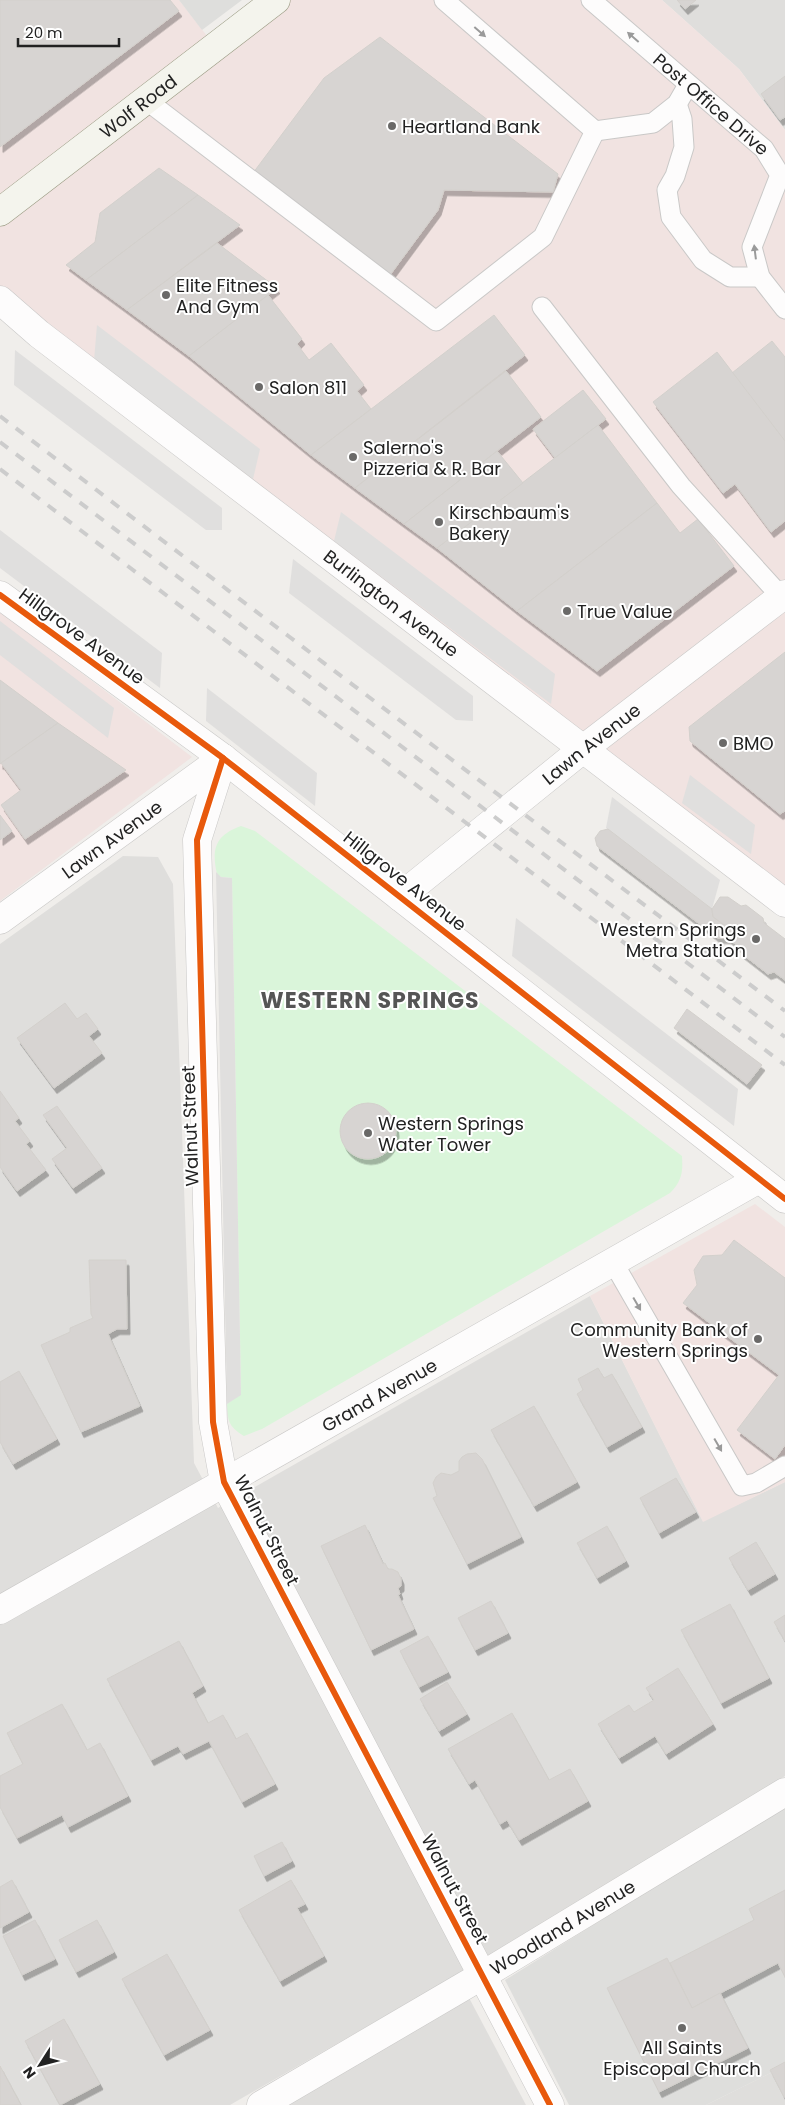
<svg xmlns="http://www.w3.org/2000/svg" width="785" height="2105" viewBox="0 0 785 2105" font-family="Poppins,sans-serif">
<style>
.residential{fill:#dfdedc}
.commercial{fill:#f1e3e1}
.religious{fill:#dededc}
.park{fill:#daf5da}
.parking{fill:#e0dfde}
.building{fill:#d7d4d2;stroke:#d3d0cc;filter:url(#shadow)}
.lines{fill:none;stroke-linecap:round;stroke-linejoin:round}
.service-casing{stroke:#c9c8c7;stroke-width:21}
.minor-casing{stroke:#c9c8c7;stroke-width:29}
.secondary-casing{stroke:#999a82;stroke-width:29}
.service{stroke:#fdfcfc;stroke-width:19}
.minor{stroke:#fdfcfc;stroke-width:28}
.secondary{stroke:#f4f4ed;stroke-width:28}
.rail{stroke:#ccc;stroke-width:4;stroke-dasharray:10 10;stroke-linecap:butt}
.cycleway-casing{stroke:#fff;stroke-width:9}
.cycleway{stroke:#e8590c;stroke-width:6}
.oneway{fill:#9a9a9a}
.poi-dot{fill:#6a6968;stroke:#fff;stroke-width:2}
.labels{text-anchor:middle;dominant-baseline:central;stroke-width:4;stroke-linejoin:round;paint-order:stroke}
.street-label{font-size:18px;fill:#222;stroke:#fff}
.poi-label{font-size:18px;fill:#222;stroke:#fff;text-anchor:start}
.district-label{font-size:22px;font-weight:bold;letter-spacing:1px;fill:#555;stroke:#fff}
</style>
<defs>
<filter id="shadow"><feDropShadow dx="3" dy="5.5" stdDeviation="0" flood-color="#0004"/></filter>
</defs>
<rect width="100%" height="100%" fill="#f0eeeb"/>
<g class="residential">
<polygon points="662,0 785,0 785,130 739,69"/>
<polygon points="123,856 158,857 173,884 194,1463 218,1508 590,1296 703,1521 785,1482 785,1776 460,1973 230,2105 0,2105 0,944"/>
<polygon points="468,1996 526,2105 283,2105"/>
<polygon points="785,2066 785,2105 706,2105"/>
</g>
<g class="commercial">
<polygon points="0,0 179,0 221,54 289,0 662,0 739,69 785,130 785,894 0,294"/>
<polygon points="0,611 192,757 0,901"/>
<polygon points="755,1204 785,1227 785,1482 703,1522 590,1296"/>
</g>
<g class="religious">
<polygon points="179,0 242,0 202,30"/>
<polygon points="785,1805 785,2066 706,2105 569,2105 505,1980"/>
</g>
<path class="park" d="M241,826l14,5 427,325c1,16 0,25 -12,37l-408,236 -18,7c-16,-10 -16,-15 -17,-32l14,-10 -9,-516 -11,-1 -4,-3c-6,-26 -1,-39 24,-48z"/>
<g class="parking">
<polygon points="97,325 260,449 253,479 94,361"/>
<polygon points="15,350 222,508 222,530 206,530 14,385"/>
<polygon points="341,512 555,674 551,704 334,541"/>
<polygon points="0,530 162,653 160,688 0,568"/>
<polygon points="293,559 473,696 473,721 456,720 289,593"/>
<polygon points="0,621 114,708 108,738 0,655"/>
<polygon points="207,688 317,773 315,806 206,721"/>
<polygon points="690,775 755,825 751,854 682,803"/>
<polygon points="612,797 720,880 712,909 606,828"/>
<polygon points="216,872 221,877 232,878 241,1395 227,1404"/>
<polygon points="516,918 738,1089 734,1126 512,956"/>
</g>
<g class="building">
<polygon points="0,0 170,0 179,11 0,147"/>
<polygon points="677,0 696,0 685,9"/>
<polygon points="380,37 558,174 553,192 444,190 438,210 390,275 253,173 324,78"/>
<polygon points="785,76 785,117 780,120 761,94"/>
<polygon points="159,168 198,195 86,280 66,265 95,242 100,213"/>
<polygon points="198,195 240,225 127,310 86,280"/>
<polygon points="217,243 277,288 189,356 127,310"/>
<polygon points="268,295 302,339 297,344 309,360 331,343 364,385 357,391 371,409 311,455 189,356"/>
<polygon points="494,315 525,355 355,488 311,455"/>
<polygon points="772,341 785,357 785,441 732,373"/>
<polygon points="717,352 785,441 785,521 771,532 735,484 723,493 653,402"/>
<polygon points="506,371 541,417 497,451 404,524 355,488"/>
<polygon points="583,390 606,419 555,458 533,429"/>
<polygon points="598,425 657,503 517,611 437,548"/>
<polygon points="497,451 523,483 437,548 404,524"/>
<polygon points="657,503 680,533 698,519 734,566 597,671 517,611"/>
<polygon points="785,652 785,811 780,814 690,741 689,727"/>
<polygon points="0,680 58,723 0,764"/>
<polygon points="58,723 126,770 25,839 1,805 21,790 1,763"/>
<polygon points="0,815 12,831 0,840"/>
<polygon points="608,829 712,909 713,917 726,926 728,938 718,938 597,846 595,838 600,831"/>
<polygon points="720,897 728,897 741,906 746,905 763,918 764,923 785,939 785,980 774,972 768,974 741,953 740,948 728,938 726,926 713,917 712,909"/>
<polygon points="65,1003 77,1019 86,1013 98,1029 89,1036 102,1053 54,1088 17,1038"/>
<polygon points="687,1009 762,1065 747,1084 674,1028"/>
<polygon points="0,1091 19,1118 15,1121 30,1141 26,1144 46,1170 17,1191 0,1167"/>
<circle cx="368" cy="1131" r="28"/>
<polygon points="57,1106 102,1168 73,1188 52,1159 67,1148 43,1115"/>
<polygon points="734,1240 785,1278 785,1445 775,1459 737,1430 779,1375 683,1303 697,1285 694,1270 703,1256 722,1255"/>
<polygon points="89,1260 126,1260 127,1329 117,1329 108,1334 140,1406 81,1432 41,1345 70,1332 70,1328 93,1318 91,1314"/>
<polygon points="598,1368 604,1378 612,1374 642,1427 607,1447 577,1394 583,1390 578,1379"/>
<polygon points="19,1371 57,1439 13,1464 0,1442 0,1382"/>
<polygon points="534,1406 577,1482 534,1506 491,1430"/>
<polygon points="476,1453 482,1459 521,1537 467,1564 433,1498 437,1496 433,1483 436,1477 441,1473 451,1475 459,1471 459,1461 462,1457 467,1454"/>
<polygon points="676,1478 696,1512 659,1533 640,1498"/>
<polygon points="365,1525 383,1564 385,1563 388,1569 392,1569 398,1572 401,1579 401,1586 398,1588 400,1594 398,1595 414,1629 371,1650 321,1546"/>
<polygon points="607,1526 626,1561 597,1578 577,1543"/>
<polygon points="756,1542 775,1574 748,1590 729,1558"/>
<polygon points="491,1601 508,1633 475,1650 458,1618"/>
<polygon points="730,1604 769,1678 721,1703 681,1630"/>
<polygon points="785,1615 785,1641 774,1622"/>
<polygon points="428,1636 448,1672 419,1687 400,1651"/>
<polygon points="179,1641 203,1686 192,1693 208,1723 223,1715 236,1739 247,1733 275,1784 242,1802 209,1741 183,1754 178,1746 151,1760 107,1679"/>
<polygon points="678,1668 713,1724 666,1754 655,1736 619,1758 598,1724 629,1705 634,1712 654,1700 646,1688"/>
<polygon points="447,1682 467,1714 439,1731 420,1699"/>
<polygon points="62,1704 87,1750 100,1743 128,1796 68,1827 62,1815 17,1838 0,1807 0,1776 23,1764 7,1733"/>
<polygon points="512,1713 549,1780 570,1769 588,1801 519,1840 507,1820 500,1824 475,1780 469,1784 448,1749"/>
<polygon points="282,1842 292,1861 264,1876 254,1856"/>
<polygon points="12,1880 29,1912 0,1928 0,1887"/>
<polygon points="291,1880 305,1904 297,1908 324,1956 280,1981 239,1910"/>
<polygon points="785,1890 785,1977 778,1963 692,2008 670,1963 754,1920 749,1909"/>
<polygon points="35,1920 55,1959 22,1975 3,1936"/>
<polygon points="97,1920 114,1952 76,1972 59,1940"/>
<polygon points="167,1954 210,2030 164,2055 122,1979"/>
<polygon points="667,1958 692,2008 720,1993 748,2048 659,2092 607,1988"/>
<polygon points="64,2019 100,2084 60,2105 25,2041"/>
<polygon points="785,2062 785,2097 784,2097 770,2070"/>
<polygon points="0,2066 21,2105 0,2105"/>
</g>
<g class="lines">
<defs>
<g id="service">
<polyline points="444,0 595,131 653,123 677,104 688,85"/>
<path id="s1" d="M591,0l173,149 16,26 -28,72 8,30 25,32"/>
<polyline points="146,100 436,321 543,237 595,131"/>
<polyline points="677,104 682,119 684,147 675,176 667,190 671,217 703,260 730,277 760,277"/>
<polyline points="542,307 681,486 785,601"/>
<polyline points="613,1262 742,1486 756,1483 785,1466"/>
</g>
<g id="minor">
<path id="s2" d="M0,300l39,34 746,569"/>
<polyline points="0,595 223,758 785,1199"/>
<polyline points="223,758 197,840 213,1422 224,1482 550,2105"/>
<path id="s3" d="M400,897l183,-148 202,-155"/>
<path id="s4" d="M0,920l223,-162"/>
<path id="s5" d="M0,1610l759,-431"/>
<path id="s6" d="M261,2105l222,-130 302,-183"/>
</g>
<g id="secondary">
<path id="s7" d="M0,212l276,-212"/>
</g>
</defs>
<use href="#service" class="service-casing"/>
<use href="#minor" class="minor-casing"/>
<use href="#secondary" class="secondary-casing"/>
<use href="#service" class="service"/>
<use href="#minor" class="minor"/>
<use href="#secondary" class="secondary"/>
<g class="rail">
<path d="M0,416c260,200 523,397 785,595"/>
<polyline points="0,442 785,1037"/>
<polyline points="0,469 785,1065"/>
</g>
<defs>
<g id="cycleway">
<polyline points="0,595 223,758 785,1199"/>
<polyline points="223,758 197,840 213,1422 224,1482 550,2105"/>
</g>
</defs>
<use href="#cycleway" class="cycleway-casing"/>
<use href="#cycleway" class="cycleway"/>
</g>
<defs><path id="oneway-solid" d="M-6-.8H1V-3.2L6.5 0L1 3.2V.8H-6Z" transform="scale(1.25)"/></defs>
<g class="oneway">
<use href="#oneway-solid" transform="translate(480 32) rotate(41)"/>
<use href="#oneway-solid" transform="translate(633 37) rotate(-139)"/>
<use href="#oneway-solid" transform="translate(755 252) rotate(-97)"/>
<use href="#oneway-solid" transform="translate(637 1304) rotate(60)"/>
<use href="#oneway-solid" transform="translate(718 1445) rotate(60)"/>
</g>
<g class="poi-dot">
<circle cx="392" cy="126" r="5"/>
<circle cx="166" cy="295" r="5"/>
<circle cx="259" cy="387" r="5"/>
<circle cx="353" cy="457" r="5"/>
<circle cx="439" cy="522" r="5"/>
<circle cx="567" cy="611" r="5"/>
<circle cx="723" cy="743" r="5"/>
<circle cx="756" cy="939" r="5"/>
<circle cx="368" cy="1133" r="5"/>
<circle cx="758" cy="1339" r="5"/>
<circle cx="682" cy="2028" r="5"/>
</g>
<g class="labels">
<g class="street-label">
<text stroke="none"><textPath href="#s1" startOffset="159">Post Office Drive</textPath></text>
<text stroke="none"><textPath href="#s7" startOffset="174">Wolf Road</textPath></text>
<text stroke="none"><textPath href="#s2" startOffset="495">Burlington Avenue</textPath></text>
<text transform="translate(82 636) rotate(36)">Hillgrove Avenue</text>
<text stroke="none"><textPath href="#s3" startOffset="245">Lawn Avenue</textPath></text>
<text stroke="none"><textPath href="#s4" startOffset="138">Lawn Avenue</textPath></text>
<text transform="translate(405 881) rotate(38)">Hillgrove Avenue</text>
<text transform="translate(190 1126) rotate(-92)">Walnut Street</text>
<text stroke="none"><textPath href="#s5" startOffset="436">Grand Avenue</textPath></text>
<text transform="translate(267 1530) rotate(63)">Walnut Street</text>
<text transform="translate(455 1889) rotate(62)">Walnut Street</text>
<text stroke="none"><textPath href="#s6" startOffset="350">Woodland Avenue</textPath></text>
</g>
<g class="poi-label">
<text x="402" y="126">Heartland Bank</text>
<text x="176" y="285">Elite Fitness<tspan x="176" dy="21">And Gym</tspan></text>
<text x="269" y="387">Salon 811</text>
<text x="363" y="447">Salerno's<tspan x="363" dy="21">Pizzeria &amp; R. Bar</tspan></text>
<text x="449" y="512">Kirschbaum's<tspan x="449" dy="21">Bakery</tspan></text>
<text x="577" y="611">True Value</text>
<text x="733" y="743">BMO</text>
<text x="746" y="929" text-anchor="end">Western Springs<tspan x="746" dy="21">Metra Station</tspan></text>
<text x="378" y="1123">Western Springs<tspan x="378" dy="21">Water Tower</tspan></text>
<text x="748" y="1329" text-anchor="end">Community Bank of<tspan x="748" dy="21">Western Springs</tspan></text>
<text x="682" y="2047" text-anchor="middle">All Saints<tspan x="682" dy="21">Episcopal Church</tspan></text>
</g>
<g class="district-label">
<text x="370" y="1000">WESTERN SPRINGS</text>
</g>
</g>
<g transform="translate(40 2065) rotate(234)" stroke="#ffffff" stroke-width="4" paint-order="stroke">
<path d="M0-4L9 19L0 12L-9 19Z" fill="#222222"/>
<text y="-8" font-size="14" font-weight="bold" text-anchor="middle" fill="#222222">N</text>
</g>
<path d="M18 38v8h101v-8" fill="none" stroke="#222222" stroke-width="2.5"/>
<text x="25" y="38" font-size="15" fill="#222222" stroke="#ffffff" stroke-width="4" paint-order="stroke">20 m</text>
</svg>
